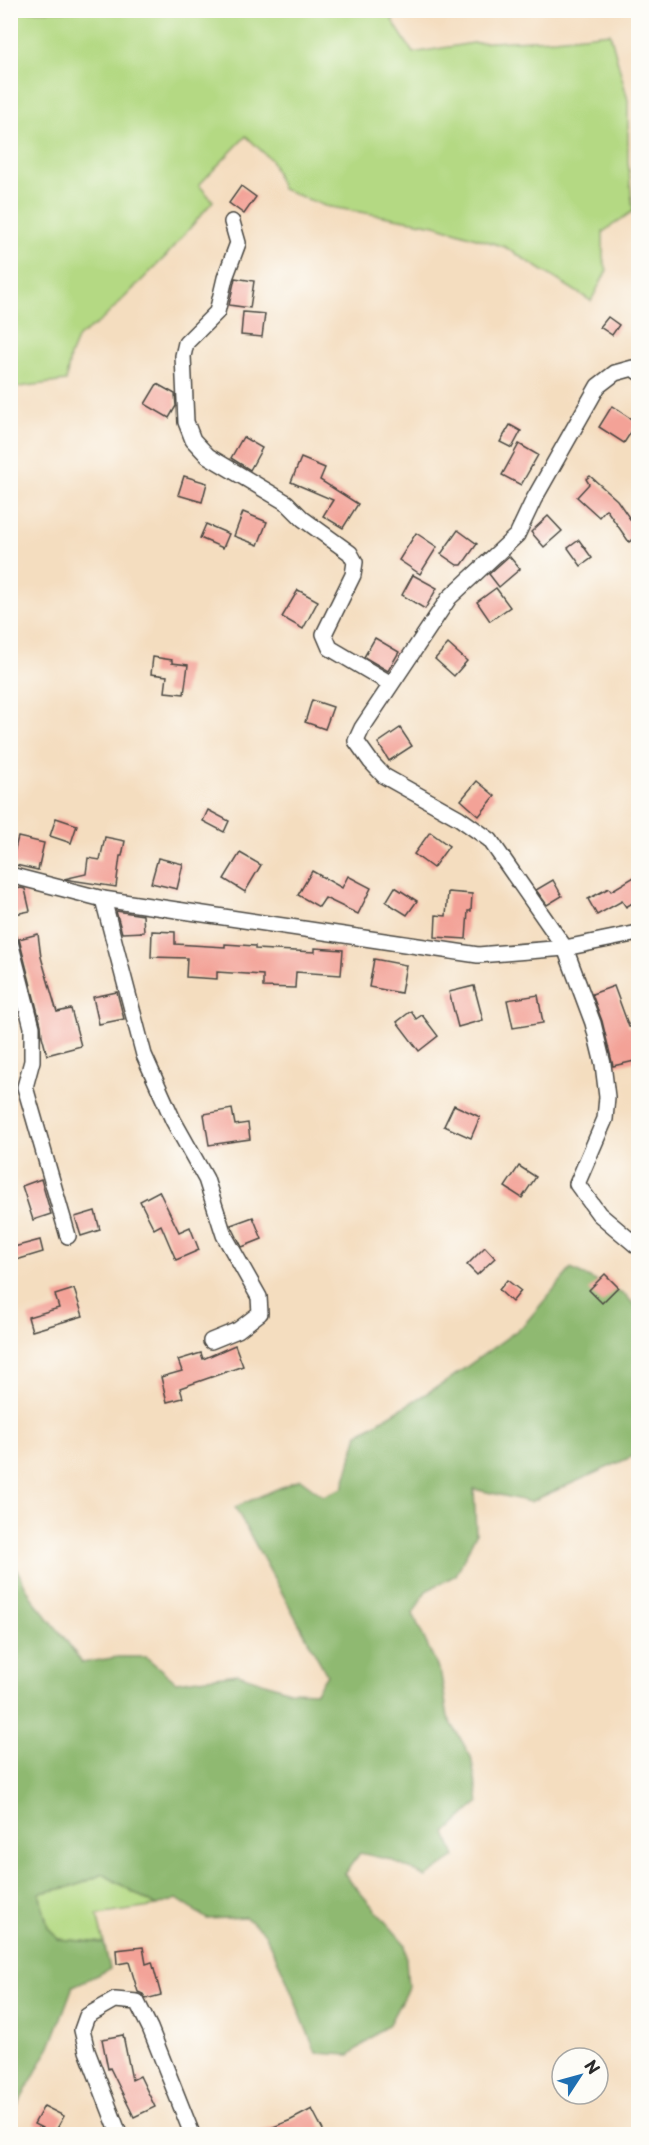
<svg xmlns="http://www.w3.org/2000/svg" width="649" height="2145" viewBox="0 0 649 2145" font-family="'Playpen Sans',sans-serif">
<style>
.green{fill:#b4d983;stroke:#708257;stroke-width:1.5}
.forest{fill:#8fb971;stroke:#5d724e;stroke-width:1.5}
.building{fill:#f3a297}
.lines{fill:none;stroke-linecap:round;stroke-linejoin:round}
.street-casing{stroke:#494641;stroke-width:18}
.street{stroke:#fff;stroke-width:15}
</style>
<rect width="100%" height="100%" fill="#fdfcf7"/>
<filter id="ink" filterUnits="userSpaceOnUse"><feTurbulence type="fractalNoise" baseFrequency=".0167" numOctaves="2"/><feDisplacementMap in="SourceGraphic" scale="12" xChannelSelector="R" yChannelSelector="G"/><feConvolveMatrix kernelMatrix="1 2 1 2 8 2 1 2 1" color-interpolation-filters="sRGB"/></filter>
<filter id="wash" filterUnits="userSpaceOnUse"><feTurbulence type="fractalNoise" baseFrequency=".008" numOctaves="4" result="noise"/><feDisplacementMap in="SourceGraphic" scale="24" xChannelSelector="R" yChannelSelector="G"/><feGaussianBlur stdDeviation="1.35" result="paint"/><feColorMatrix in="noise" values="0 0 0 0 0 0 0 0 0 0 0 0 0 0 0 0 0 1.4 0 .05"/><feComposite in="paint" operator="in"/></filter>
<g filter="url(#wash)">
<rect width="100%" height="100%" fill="#f4ddbf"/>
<g class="green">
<polygon points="10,11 402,11 392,20 413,53 473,43 555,39 610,33 628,100 628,162 633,211 603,232 603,258 607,270 591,301 505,247 435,225 325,206 282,189 271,160 246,136 199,185 213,201 166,256 101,321 78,337 70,356 66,381 11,388"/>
<polygon points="103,1874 157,1906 97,1915 104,1943 58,1939 48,1927 39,1893 75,1886"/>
</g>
<polygon class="forest" points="571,1269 625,1295 638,1308 638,1454 530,1502 474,1489 476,1534 456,1575 426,1591 413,1614 441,1675 448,1717 471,1757 479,1802 446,1833 455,1857 426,1877 391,1860 360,1853 344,1874 405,1944 408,1988 389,2024 349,2055 316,2053 284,1974 264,1932 245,1917 207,1919 177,1899 157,1906 103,1874 75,1886 39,1893 48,1927 58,1939 104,1943 110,1969 73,1986 52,2042 11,2118 10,1557 32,1598 63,1636 82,1663 118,1657 146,1657 176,1682 238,1674 289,1691 316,1692 327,1675 235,1507 300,1479 323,1496 343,1488 358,1434 444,1383 523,1326"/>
<g id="blocks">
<g class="building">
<polygon points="241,186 256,197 244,214 229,203"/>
<polygon points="235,278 254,281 250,308 229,305"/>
<polygon points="243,312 265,314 262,337 241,335"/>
<polygon points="608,317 619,325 612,335 600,327"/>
<polygon points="157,384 175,394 176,406 169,418 145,404"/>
<polygon points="612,406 637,423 624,443 599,427"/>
<polygon points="510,425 521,431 512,448 500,442"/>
<polygon points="243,437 262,448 250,470 231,458"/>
<polygon points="519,444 538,455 521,485 502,475"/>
<polygon points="301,458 325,468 320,480 358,504 343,528 323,516 333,500 291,482"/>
<polygon points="184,476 207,483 202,502 178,495"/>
<polygon points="590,476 617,500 639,532 639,536 629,542 606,509 599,517 577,497 589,484 586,479"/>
<polygon points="243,512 267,522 258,545 234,536"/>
<polygon points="548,516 562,531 544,547 531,532"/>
<polygon points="206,524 229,534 223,548 200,538"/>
<polygon points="458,530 477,544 462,565 457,565 441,554"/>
<polygon points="416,533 437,547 420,574 399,560"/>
<polygon points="579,540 592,558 581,566 568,548"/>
<polygon points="509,556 520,569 499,587 489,574"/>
<polygon points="413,575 437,588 425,609 402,595"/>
<polygon points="496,588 510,607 490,621 477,602"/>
<polygon points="298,590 318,601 303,629 282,617"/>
<polygon points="375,638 399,652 388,671 364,657"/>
<polygon points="448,644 467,661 454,676 435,659"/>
<polygon points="153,657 172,660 172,663 188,665 184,694 165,692 167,676 151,674"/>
<polygon points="312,700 333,707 325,729 305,722"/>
<polygon points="400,728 412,746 389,761 378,743"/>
<polygon points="477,781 495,796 479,816 461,800"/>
<polygon points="208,810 229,821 224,832 203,821"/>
<polygon points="56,818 77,825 71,843 50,836"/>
<polygon points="430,832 449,846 433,868 414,854"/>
<polygon points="18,837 44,843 38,870 11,864"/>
<polygon points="105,837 125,841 122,856 120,856 116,887 64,879 86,874 88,858 100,860"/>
<polygon points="240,853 261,865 245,892 224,879"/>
<polygon points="158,858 183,864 177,889 151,883"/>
<polygon points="312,871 342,888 348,876 371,888 358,914 325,898 319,907 298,895"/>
<polygon points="639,874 639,899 626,907 622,901 597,915 588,899 609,888 611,891"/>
<polygon points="553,880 562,896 547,905 536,890"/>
<polygon points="395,887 417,901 407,915 386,902"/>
<polygon points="21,888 25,889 30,911 10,915 10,890"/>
<polygon points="448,892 472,894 471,911 468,911 466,939 435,937 436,915 446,916"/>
<polygon points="116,911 143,915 144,932 122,933"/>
<polygon points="152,931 175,932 175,944 225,947 225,944 255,946 255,949 315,952 315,948 343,950 341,975 296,972 295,988 263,987 263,975 217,972 217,979 186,977 187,958 151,957"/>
<polygon points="38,934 41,957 57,1012 71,1009 81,1046 47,1055 42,1036 41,1025 19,939"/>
<polygon points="374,959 406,965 401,993 369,987"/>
<polygon points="474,986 483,1020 458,1027 449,992"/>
<polygon points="614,986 629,1027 632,1027 639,1060 613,1066 602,1021 592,994"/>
<polygon points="117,992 124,1019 99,1024 93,997"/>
<polygon points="538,995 543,1023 513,1028 507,1000"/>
<polygon points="411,1011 416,1019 422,1015 438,1036 419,1051 397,1022"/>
<polygon points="454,1105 480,1117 471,1138 444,1126"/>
<polygon points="232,1109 235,1125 248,1123 250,1139 209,1145 204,1114"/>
<polygon points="519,1166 536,1177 522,1198 505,1187"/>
<polygon points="41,1179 51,1214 33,1220 22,1186"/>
<polygon points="159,1191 179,1232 190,1227 199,1250 176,1260 161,1225 154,1229 140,1201"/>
<polygon points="95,1211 100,1230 81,1236 75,1217"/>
<polygon points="253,1217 262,1239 242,1247 231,1225"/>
<polygon points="40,1240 43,1252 13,1261 10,1248"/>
<polygon points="485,1247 495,1258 477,1275 467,1265"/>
<polygon points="605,1274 618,1287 602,1303 589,1290"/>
<polygon points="507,1280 521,1291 512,1302 499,1290"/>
<polygon points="74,1289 83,1316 32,1331 28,1317 59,1308 55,1295"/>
<polygon points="235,1345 243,1366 180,1388 183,1398 167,1402 161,1377 182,1371 178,1360 201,1353 203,1359"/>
<polygon points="143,1947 146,1964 152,1962 161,1995 146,1999 143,1994 138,1992 129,1962 117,1964 116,1950"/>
<polygon points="123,2035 132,2080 140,2076 155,2107 134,2117 110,2068 108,2069 102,2039"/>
<polygon points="44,2106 64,2116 54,2134 34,2124"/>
<polygon points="312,2109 325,2134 256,2134 291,2120"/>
</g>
</g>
</g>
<g filter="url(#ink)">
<use href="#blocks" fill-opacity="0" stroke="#494641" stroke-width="1.5"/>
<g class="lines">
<defs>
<g id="street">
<polyline points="232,222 238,243 225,278 217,312 186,343 183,356 186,422 193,440 208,456 287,503 303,519 350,553 355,562 353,575 324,634 330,648 391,684"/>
<polyline points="638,372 633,368 615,373 598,386 534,499 517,535 449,598 362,728 356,741 371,762 384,776 459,818 490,840 565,948 593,1023 603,1064 607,1097 605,1119 577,1184 599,1214 638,1247"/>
<polyline points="10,875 103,899 478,955 565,948 638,933"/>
<polyline points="103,899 144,1055 173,1120 206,1179 224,1235 259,1297 260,1313 238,1330 211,1341"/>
<polyline points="10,942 32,1027 32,1061 25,1087 68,1236"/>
<polyline points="119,2134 87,2051 82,2030 87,2016 115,2000 137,2002 150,2028 192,2134"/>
</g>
</defs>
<use href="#street" class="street-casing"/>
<use href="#street" class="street"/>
</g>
</g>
<rect width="649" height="2145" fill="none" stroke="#fdfcf7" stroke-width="36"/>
<g transform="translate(580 2076) rotate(54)"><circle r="28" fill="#fdfcf7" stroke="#a9a8a5" stroke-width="1.5"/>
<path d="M0-4.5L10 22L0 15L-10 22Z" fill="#1f6fb2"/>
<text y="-9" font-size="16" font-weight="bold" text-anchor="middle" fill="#2b2b2b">N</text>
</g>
</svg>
